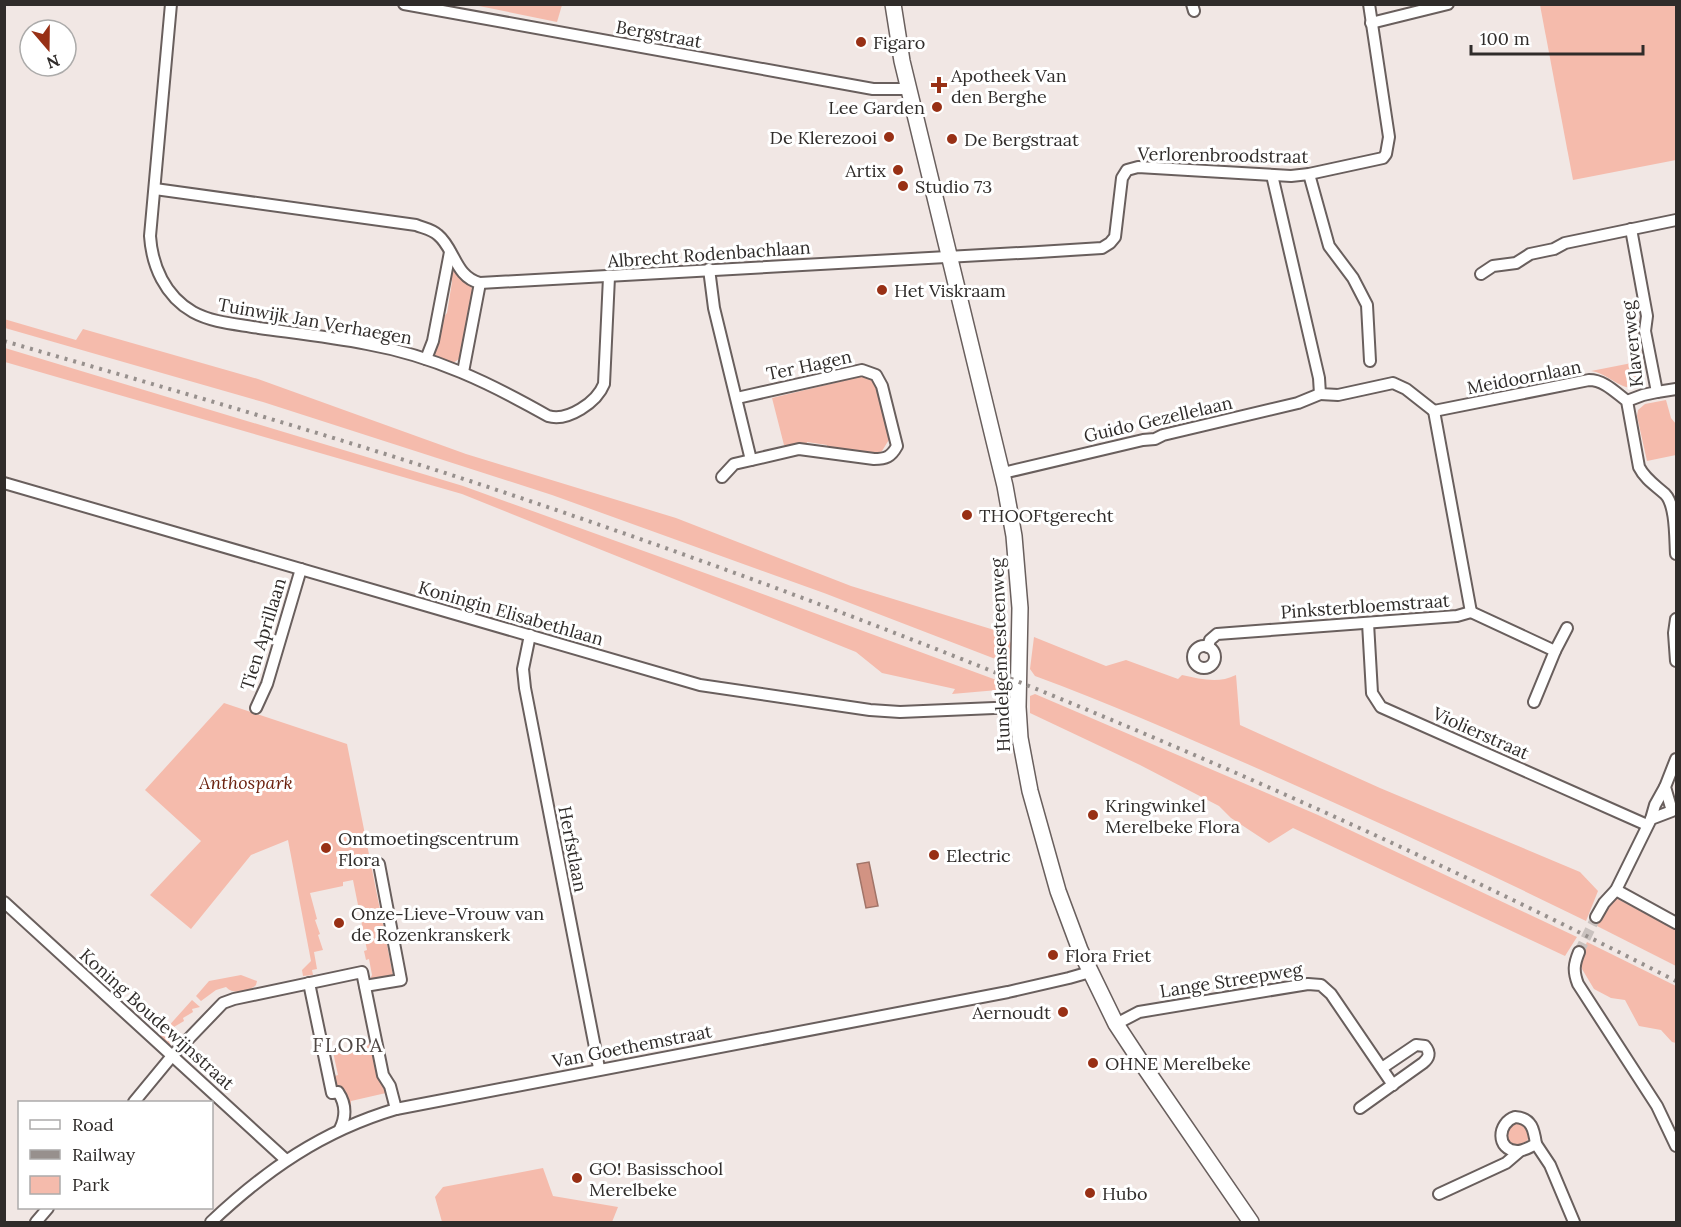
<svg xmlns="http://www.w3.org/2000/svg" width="1681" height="1227" viewBox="0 0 1681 1227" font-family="Lora,serif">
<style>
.green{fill:#f5bbac}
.water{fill:#d29383;stroke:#a17468;stroke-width:1.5}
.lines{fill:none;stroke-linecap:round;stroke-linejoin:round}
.street-tunnel{stroke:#cac2bf;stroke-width:10;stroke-dasharray:10 5;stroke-linecap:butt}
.street-casing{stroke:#695f5d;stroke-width:14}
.secondary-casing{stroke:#695f5d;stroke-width:18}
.street{stroke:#fff;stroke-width:10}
.secondary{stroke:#fff;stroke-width:15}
.rail{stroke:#97908d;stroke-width:4;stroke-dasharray:3 6;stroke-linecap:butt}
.poi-dot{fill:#983015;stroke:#fff;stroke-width:2}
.labels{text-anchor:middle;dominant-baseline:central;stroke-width:6;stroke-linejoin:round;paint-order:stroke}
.street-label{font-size:18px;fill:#302c2a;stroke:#fff}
.poi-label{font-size:18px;fill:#302c2a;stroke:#fff;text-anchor:start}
.park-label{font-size:18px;font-style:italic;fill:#6b200d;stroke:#fff}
.neighbourhood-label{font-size:20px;letter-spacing:1.5px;fill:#504845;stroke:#fff}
</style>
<rect width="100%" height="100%" fill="#f1e7e4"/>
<g class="green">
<polygon points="474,5 562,5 557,22"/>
<polygon points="1540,5 1676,5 1676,160 1573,180"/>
<polygon points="456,269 471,285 474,298 462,357 453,363 432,355 440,321 447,313 452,282 449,274 451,270"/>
<polygon points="4,319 76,340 83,329 258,379 466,454 676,518 851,586 1004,633 1011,643 1011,665 824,593 552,495 263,402 5,328"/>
<polygon points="5,348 463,486 741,586 1010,685 1009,689 952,694 955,689 882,673 856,652 462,494 5,362"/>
<path d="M1642,361l1,19 -8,8c-16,1 -28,-15 -44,-17z"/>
<polygon points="863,376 876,383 890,438 882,451 874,455 827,449 827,445 807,442 806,446 784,445 772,398"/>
<polygon points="1666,400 1671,418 1676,424 1676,455 1647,461 1637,416 1638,410 1645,404"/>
<path d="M1034,637l72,29 20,-6 52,19 4,-4c19,4 36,9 54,0l4,50 140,63 200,84 18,19 -12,30c-108,-53 -216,-103 -325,-151 -75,-33 -150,-66 -226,-94l-5,-7z"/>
<polygon points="1035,694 1318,815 1577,937 1565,956 1293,828 1269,843 1231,818 1219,806 1140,765 1030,713 1030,696"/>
<polygon points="224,703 347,744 393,975 370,979 372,975 369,959 366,960 364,951 367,950 353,880 343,882 343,886 310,893 317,919 315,920 320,934 318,935 323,950 314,952 317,969 312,970 313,975 303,976 302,970 311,961 288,840 251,855 191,929 150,895 201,841 145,790"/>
<polygon points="1614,897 1676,930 1676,966 1595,925 1607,905"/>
<polygon points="1587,942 1676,986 1676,1043 1672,1042 1661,1030 1639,1026 1625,1000 1611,998 1594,989 1582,969 1579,959"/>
<path d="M241,975l16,6 -1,4c-7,7 -23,10 -30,2l-10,3 -15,11 -5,-5 13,-15z"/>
<polygon points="192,1000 200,1007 192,1009 193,1012 183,1018 184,1021 174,1027 178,1039 168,1046 157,1039"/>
<polygon points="371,1044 378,1079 385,1084 386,1093 351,1101 351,1107 347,1108 334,1091 331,1077 338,1075 333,1052"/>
<circle cx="1517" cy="1134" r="12"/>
<polygon points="543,1168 553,1196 618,1207 612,1222 442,1222 435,1197 443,1187"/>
</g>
<polygon class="water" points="869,862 878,906 866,908 857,864"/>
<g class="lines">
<polyline class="street-tunnel" points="1579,952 1596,917"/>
<defs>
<g id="street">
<path d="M171,4l-21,232c2,30 15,60 43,76 20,11 44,12 66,16 36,5 72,9 108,16 67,12 123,39 181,72 20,6 49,-14 56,-32l5,-107"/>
<polyline points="404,4 873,89 909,89"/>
<polyline points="1192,4 1194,11"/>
<polyline points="1371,23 1448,4"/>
<polyline points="1309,174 1329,246 1353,278 1367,305 1370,361"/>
<polyline points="1272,175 1319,378 1320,394 1338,395 1393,383 1406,389 1434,411"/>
<path d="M155,189l261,36c7,3 16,4 22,10 17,14 17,42 42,48 208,-11 415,-22 622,-35l8,-5 5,-6 7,-59 5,-8 11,-3 153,9 18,-2 74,-16 3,-4 3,-17 -20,-133"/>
<polyline points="709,269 714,308 751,460"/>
<polyline points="1481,274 1493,266 1516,263 1530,254 1554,249 1565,243 1676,220"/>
<polyline points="426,359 433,341 450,252"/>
<polyline points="463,372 480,283"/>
<polyline points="1657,392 1676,389"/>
<polyline points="1627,401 1643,395 1657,392 1645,331 1647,316 1631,229"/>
<path d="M1434,411l155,-31c15,0 26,12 38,21l12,66c6,12 16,18 26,27 11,11 10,44 11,60"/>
<polyline points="1434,411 1471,612"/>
<polyline points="1003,473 1143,440 1155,439 1163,435 1298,403 1320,394"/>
<path d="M722,477l12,-13 65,-15 75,10c12,0 17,-2 23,-13l-15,-60 -6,-11 -14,-5 -125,28"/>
<polyline points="4,483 700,685 870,710 900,712 1018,707"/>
<polyline points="1471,612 1555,651 1534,702"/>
<polyline points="1676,619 1674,633 1676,661"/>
<polyline points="1368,623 1372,693 1381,707 1647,825"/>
<polyline points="530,635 523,669 525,688 599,1068"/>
<circle cx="1204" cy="657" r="11"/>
<polyline points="1208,647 1210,640 1217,634 1457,616 1471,612"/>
<polyline points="1555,651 1567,628"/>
<polyline points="256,708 267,684 301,569"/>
<polyline points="1651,819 1655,805 1665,787"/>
<polyline points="1616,890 1676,923"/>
<polyline points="4,902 286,1160"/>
<polyline points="1596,917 1604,903 1616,890 1651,819 1672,811 1665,787 1676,759"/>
<path d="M1579,952c-5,12 -6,19 -1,32l79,122 19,40"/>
<path d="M309,983l23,110 6,-1c8,12 8,25 2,37"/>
<polyline points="365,986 401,980 379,864"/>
<polyline points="1116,1024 1139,1012 1308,984 1321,985 1331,994 1393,1085"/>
<polyline points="134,1102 172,1056 223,1003 234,999 362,972 383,1075 390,1086 396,1109"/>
<path d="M1360,1108l63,-45c6,-5 8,-10 2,-17l-9,-1 -34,23"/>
<path d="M1515,1117c17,1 19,13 21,27 -6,3 -12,7 -19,7 -21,-1 -20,-28 -2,-34z"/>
<polyline points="1536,1144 1550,1165 1574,1222"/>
<polyline points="1439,1194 1506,1163 1520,1151"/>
<polyline points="36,1222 48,1208"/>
<path d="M211,1222c55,-52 111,-91 185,-113l612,-117 61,-14 21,-6"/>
</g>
<polyline id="secondary" points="893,4 902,61 1005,486 1014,536 1020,608 1018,707 1020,738 1030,791 1058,891 1080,950 1116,1024 1143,1065 1251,1222"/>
</defs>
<use href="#street" class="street-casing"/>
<use href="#secondary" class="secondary-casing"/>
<use href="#street" class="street"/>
<use href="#secondary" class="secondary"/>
<path class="rail" d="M4,341c156,45 312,90 466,140 414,137 819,302 1206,500"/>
</g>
<g class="poi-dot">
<circle cx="861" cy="42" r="6"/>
<path d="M936 76h6v6h6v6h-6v6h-6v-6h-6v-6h6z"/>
<circle cx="937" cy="107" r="6"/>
<circle cx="889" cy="137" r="6"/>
<circle cx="952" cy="139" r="6"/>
<circle cx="898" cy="170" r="6"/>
<circle cx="903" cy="186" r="6"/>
<circle cx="882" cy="290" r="6"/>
<circle cx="967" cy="515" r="6"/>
<circle cx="1093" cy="815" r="6"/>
<circle cx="326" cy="848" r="6"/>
<circle cx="934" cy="855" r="6"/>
<circle cx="339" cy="923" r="6"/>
<circle cx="1053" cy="955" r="6"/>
<circle cx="1063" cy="1012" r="6"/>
<circle cx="1093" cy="1063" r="6"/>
<circle cx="577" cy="1178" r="6"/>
<circle cx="1090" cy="1193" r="6"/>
</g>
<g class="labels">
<g class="street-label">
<text transform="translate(659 34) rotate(10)">Bergstraat</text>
<text transform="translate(1223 155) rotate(1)">Verlorenbroodstraat</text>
<text transform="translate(709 254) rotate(-4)">Albrecht Rodenbachlaan</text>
<text transform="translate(315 321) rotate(10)">Tuinwijk Jan Verhaegen</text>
<text transform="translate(1632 344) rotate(-96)">Klaverweg</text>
<text transform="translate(809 365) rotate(-12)">Ter Hagen</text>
<text transform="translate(1524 377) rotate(-11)">Meidoornlaan</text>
<text transform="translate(1158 419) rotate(-13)">Guido Gezellelaan</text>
<text transform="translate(1365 606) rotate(-4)">Pinksterbloemstraat</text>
<text transform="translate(511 613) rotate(16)">Koningin Elisabethlaan</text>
<text transform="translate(263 634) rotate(-73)">Tien Aprillaan</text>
<text transform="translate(1000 655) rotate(-92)">Hundelgemsesteenweg</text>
<text transform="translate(1481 733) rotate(24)">Violierstraat</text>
<text transform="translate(573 849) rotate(79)">Herfstlaan</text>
<text transform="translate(1231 980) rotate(-9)">Lange Streepweg</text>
<text transform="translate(157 1019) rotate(42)">Koning Boudewijnstraat</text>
<text transform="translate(632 1046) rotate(-11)">Van Goethemstraat</text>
</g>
<g class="poi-label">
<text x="873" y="42">Figaro</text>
<text x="951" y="75">Apotheek Van<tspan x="951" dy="21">den Berghe</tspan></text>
<text x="925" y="107" text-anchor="end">Lee Garden</text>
<text x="877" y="137" text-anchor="end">De Klerezooi</text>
<text x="964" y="139">De Bergstraat</text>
<text x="886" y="170" text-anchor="end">Artix</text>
<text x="915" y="186">Studio 73</text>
<text x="894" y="290">Het Viskraam</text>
<text x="979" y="515">THOOFtgerecht</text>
<text x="1105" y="805">Kringwinkel<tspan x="1105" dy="21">Merelbeke Flora</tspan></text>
<text x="338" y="838">Ontmoetingscentrum<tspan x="338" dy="21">Flora</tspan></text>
<text x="946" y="855">Electric</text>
<text x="351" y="913">Onze-Lieve-Vrouw van<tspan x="351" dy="21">de Rozenkranskerk</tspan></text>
<text x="1065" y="955">Flora Friet</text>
<text x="1051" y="1012" text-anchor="end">Aernoudt</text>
<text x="1105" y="1063">OHNE Merelbeke</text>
<text x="589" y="1168">GO! Basisschool<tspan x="589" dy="21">Merelbeke</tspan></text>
<text x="1102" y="1193">Hubo</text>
</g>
<g class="park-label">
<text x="246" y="782">Anthospark</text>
</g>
<g class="neighbourhood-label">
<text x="348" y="1044">FLORA</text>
</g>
</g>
<rect width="1681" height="1227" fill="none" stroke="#302c2a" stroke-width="12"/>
<rect x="18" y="1101" width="195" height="108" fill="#ffffff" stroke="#acabaa" stroke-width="1.5"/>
<rect x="30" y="1120" width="30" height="9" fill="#ffffff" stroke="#acabaa" stroke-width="1.5"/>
<text x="72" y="1131" font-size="18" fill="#302c2a">Road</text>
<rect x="30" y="1150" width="30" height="9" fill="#97908d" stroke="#acabaa" stroke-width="1.5"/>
<text x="72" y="1161" font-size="18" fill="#302c2a">Railway</text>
<rect x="30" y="1176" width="30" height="18" fill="#f5bbac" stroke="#acabaa" stroke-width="1.5"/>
<text x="72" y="1191" font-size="18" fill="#302c2a">Park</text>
<g transform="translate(48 48) rotate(160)"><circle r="28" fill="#ffffff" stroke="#acabaa" stroke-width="1.5"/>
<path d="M0-4.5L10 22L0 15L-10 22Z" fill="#983015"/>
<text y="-9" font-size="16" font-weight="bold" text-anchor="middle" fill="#302c2a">N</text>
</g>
<path d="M1471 45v9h172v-9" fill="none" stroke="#302c2a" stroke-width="3"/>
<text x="1480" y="45" font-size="18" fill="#302c2a" stroke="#ffffff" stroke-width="4.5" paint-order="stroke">100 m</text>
</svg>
